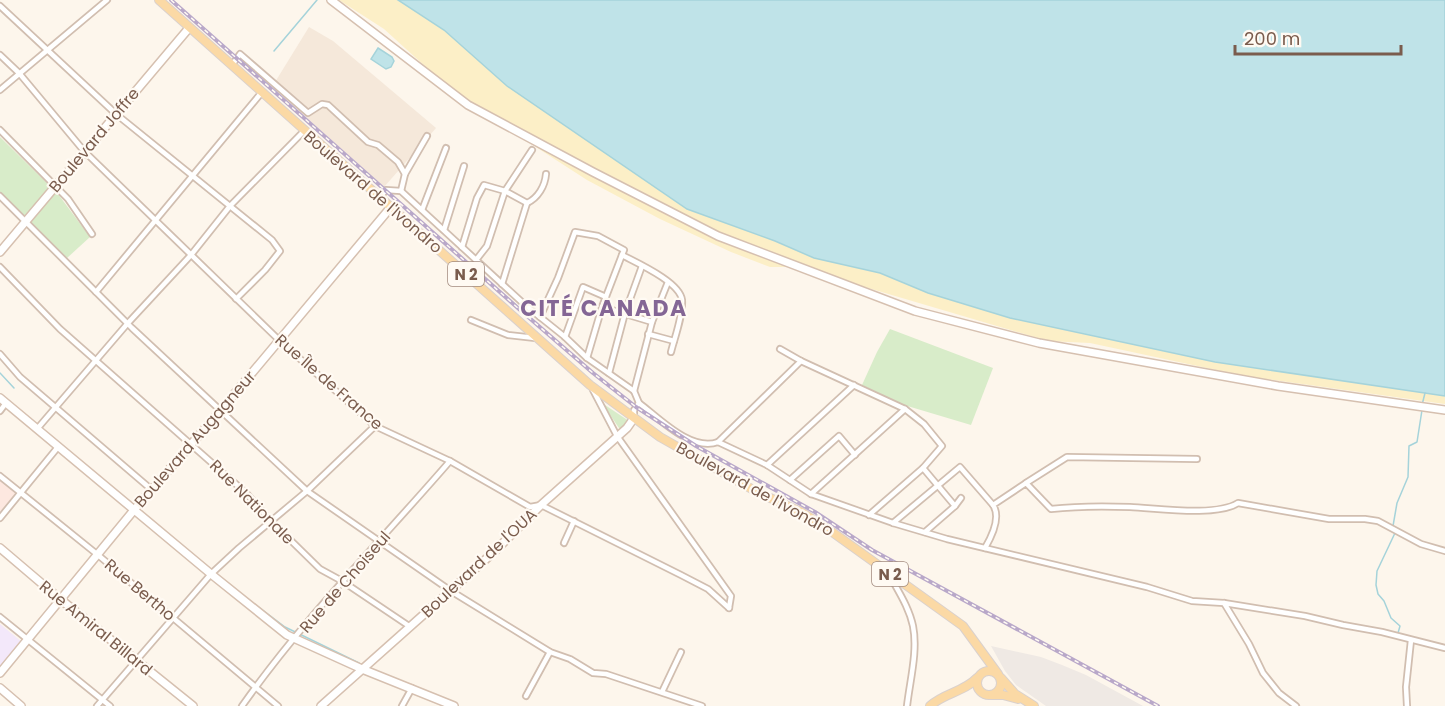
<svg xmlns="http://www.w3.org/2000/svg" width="1445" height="706" viewBox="0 0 1445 706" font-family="Poppins,sans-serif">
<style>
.residential{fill:#f5e8da}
.commercial{fill:#fde8e0}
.industrial{fill:#efe9e4}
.education{fill:#f3e8fa}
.green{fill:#d8ecc9}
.sand{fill:#fcefc7}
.water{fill:#bfe3e8;stroke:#a5d3da;stroke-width:1.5}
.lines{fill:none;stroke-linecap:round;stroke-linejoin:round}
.stream{stroke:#a5d3da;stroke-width:1.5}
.street-casing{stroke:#d1beb0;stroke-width:8}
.secondary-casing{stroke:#d6c0b0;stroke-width:10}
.primary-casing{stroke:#dad1cd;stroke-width:10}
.street{stroke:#fff;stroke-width:4.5}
.secondary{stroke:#fff;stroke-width:7}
.primary{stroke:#fbd9a5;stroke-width:8}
.rail-casing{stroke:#b9a8c9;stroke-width:4}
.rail{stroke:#fffaf3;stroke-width:1.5;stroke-dasharray:4.5;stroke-linecap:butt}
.labels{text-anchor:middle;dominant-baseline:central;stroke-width:4.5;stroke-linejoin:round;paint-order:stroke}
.shield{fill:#fffaf3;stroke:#a28b7f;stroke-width:1.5}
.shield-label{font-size:15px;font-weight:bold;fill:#7a5c4d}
.street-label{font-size:16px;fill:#7a5c4d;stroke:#fffaf3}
.district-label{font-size:22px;font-weight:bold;letter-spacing:1.5px;fill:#846695;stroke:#fffaf3}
</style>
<rect width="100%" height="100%" fill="#fdf6ec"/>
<polygon class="residential" points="309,27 333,41 436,128 384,187 272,87"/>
<polygon class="commercial" points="0,480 16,493 0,512"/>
<polygon class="industrial" points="991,646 1041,657 1062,665 1086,675 1143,706 1046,706 1016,685 1005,671"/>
<polygon class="education" points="0,624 22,642 0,669"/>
<g class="green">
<polygon points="0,137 58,194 90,237 67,258 0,193"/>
<polygon points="890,329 993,368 971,425 904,405 862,385 877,352"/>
<polygon points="605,405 629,421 622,428 619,428 604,406"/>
</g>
<polygon class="sand" points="339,0 398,0 444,30 507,86 687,209 775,241 814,258 880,273 928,293 1010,318 1215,362 1445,396 1445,404 1244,376 1090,343 1048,341 797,267 770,267 731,252 660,219 587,180 460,98 384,29"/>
<g class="water">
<polygon points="398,0 1445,0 1445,396 1215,362 1010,318 928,293 880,273 814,258 775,241 687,209 507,86 444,30"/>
<polygon points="378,48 392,57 394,61 391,67 386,69 371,59"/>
</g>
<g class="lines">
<g class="stream">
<polyline points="274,51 317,0"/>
<polyline points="0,373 14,388"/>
<polyline points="1422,405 1425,393"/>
<polyline points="1393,526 1397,503 1408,477 1409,446 1417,442 1422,410"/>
<polyline points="1395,533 1377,571 1376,585 1378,594 1384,601 1391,618 1400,626 1398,633"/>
<polyline points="249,600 285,627 359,663"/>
</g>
<defs>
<g id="street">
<polyline points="0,6 116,114 272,240 280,251 265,270 236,299"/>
<polyline points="0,55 19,73 84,151 279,340 375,426 450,461 530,507 541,505 681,575 708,589 729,608"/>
<polyline points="232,65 240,54 308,113 322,104 328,105 368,142 378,145 398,162 405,174 401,191"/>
<polyline points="0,90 107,0"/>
<polyline points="0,130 68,199 92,234"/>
<polyline points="405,174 427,136"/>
<polyline points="0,196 132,328 307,491 451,591 550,652 570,659 593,673 606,674 702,706"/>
<polyline points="380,197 386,190 401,191 525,305 565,337 587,358 634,391 639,403"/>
<polyline points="422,210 446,148"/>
<polyline points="444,230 464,166"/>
<polyline points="462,247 477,198 484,185 505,191 532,150"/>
<path d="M476,260l11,-14 18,-55 22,12c11,-5 18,-17 19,-29"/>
<polyline points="0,267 60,329 246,493 271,521 320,569 342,581 409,626"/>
<polyline points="502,284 527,203"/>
<polyline points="96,292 262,92"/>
<polyline points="602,307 652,322 634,391"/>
<polyline points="540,317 558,278 575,232 598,236 624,250 622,255"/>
<polyline points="471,320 508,335 535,338"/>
<polyline points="652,322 668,282"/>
<polyline points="648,334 674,341"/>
<polyline points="565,337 583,287 606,297"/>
<polyline points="780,349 801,361 905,409 924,424 942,446 923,468 869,515"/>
<polyline points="0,354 20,377 152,490"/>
<path d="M587,358l15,-51 20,-52c15,8 58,27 60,45 1,16 -7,36 -11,52"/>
<polyline points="609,373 625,313 642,266"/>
<polyline points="593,390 617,436 731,596 729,608"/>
<polyline points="0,411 6,403"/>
<path d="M634,418v-8l5,-7c20,15 52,49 79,39l49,23 44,29 82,29 54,16 200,48 45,14 32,2 81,13 38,9 39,7 63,16"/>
<polyline points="37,429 128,323 191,255 230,206 304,131"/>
<polyline points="718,442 801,361"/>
<polyline points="767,465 854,385"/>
<polyline points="923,468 955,506"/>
<polyline points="0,476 98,555 278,706"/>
<polyline points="790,480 839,436 855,455"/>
<polyline points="1026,483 1067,457 1197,459"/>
<polyline points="811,494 905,409"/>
<polyline points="0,518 58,447"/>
<polyline points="893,523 960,467 993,505"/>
<polyline points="925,532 955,506 961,498"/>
<polyline points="564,543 574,521"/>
<path d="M985,548c7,-12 16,-31 8,-43l33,-22 25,26c26,-3 53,-3 79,-2 27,1 86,10 108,-4l91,16h36l13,2 43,23 24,7"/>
<path d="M889,574c9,17 20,33 24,52 5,25 -3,54 -6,80"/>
<polyline points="1224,603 1249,644 1263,673 1279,693 1296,706"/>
<polyline points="0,617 110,706"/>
<polyline points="662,692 681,652"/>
<polyline points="526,696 550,652"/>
<polyline points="97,706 211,574 239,548 307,491 375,426"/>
<path d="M242,706c62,-88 138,-164 208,-245"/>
<polyline points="402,706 412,688"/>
<polyline points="1407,706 1406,687 1411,640"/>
</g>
<g id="secondary">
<polyline points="331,0 468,105 593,172 718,236 915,311 1039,343 1278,386 1445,410"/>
<polyline points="0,252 189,28"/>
<polyline points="0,398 211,574 287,635 362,669 454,706"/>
<polyline points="0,548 60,599 193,706"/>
<polyline points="0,673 134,510 220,411 391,207"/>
<polyline points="0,688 21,706"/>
<polyline points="321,706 495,551 541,505 627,428 634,418"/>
</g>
<g id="primary">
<polyline points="159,0 590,385 660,437 757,492 801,512 828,529 963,626 998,674"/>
<circle cx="989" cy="683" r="12"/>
<polyline points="1001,678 1015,694 1034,706"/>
<polyline points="992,695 1003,695 1018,699"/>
<path d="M930,706c14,-13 34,-14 47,-28"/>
</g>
</defs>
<use href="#street" class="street-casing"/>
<use href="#secondary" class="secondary-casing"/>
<use href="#primary" class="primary-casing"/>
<use href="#street" class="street"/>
<use href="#secondary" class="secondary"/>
<use href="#primary" class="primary"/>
<defs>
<polyline id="rail" points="171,0 519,309 593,373 636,407 696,446 815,512 872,550 1158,706"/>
</defs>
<use href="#rail" class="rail-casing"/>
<use href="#rail" class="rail"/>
</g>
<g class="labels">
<g class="shield">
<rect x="448" y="262" width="36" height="24" rx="4.5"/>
<rect x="872" y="562" width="36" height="24" rx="4.5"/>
</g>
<g class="shield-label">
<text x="466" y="274">N 2</text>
<text x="890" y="574">N 2</text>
</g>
<g class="street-label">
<text transform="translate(94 140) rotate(-50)">Boulevard Joffre</text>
<text transform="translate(373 192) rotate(41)">Boulevard de l'Ivondro</text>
<text transform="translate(329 382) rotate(41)">Rue Île de France</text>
<text transform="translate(195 439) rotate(-49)">Boulevard Augagneur</text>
<text transform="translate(755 489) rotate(29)">Boulevard de l'Ivondro</text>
<text transform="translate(252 502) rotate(45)">Rue Nationale</text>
<text transform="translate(479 563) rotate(-43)">Boulevard de l'OUA</text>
<text transform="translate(345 582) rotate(-49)">Rue de Choiseul</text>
<text transform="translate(140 590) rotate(40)">Rue Bertho</text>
<text transform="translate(96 628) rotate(39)">Rue Amiral Billard</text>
</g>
<g class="district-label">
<text x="604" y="308">CITÉ CANADA</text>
</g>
</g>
<path d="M1235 45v9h166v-9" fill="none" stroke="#7a5c4d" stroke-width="3"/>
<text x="1244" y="45" font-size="18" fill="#7a5c4d" stroke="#fffaf3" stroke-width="4.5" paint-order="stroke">200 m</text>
</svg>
